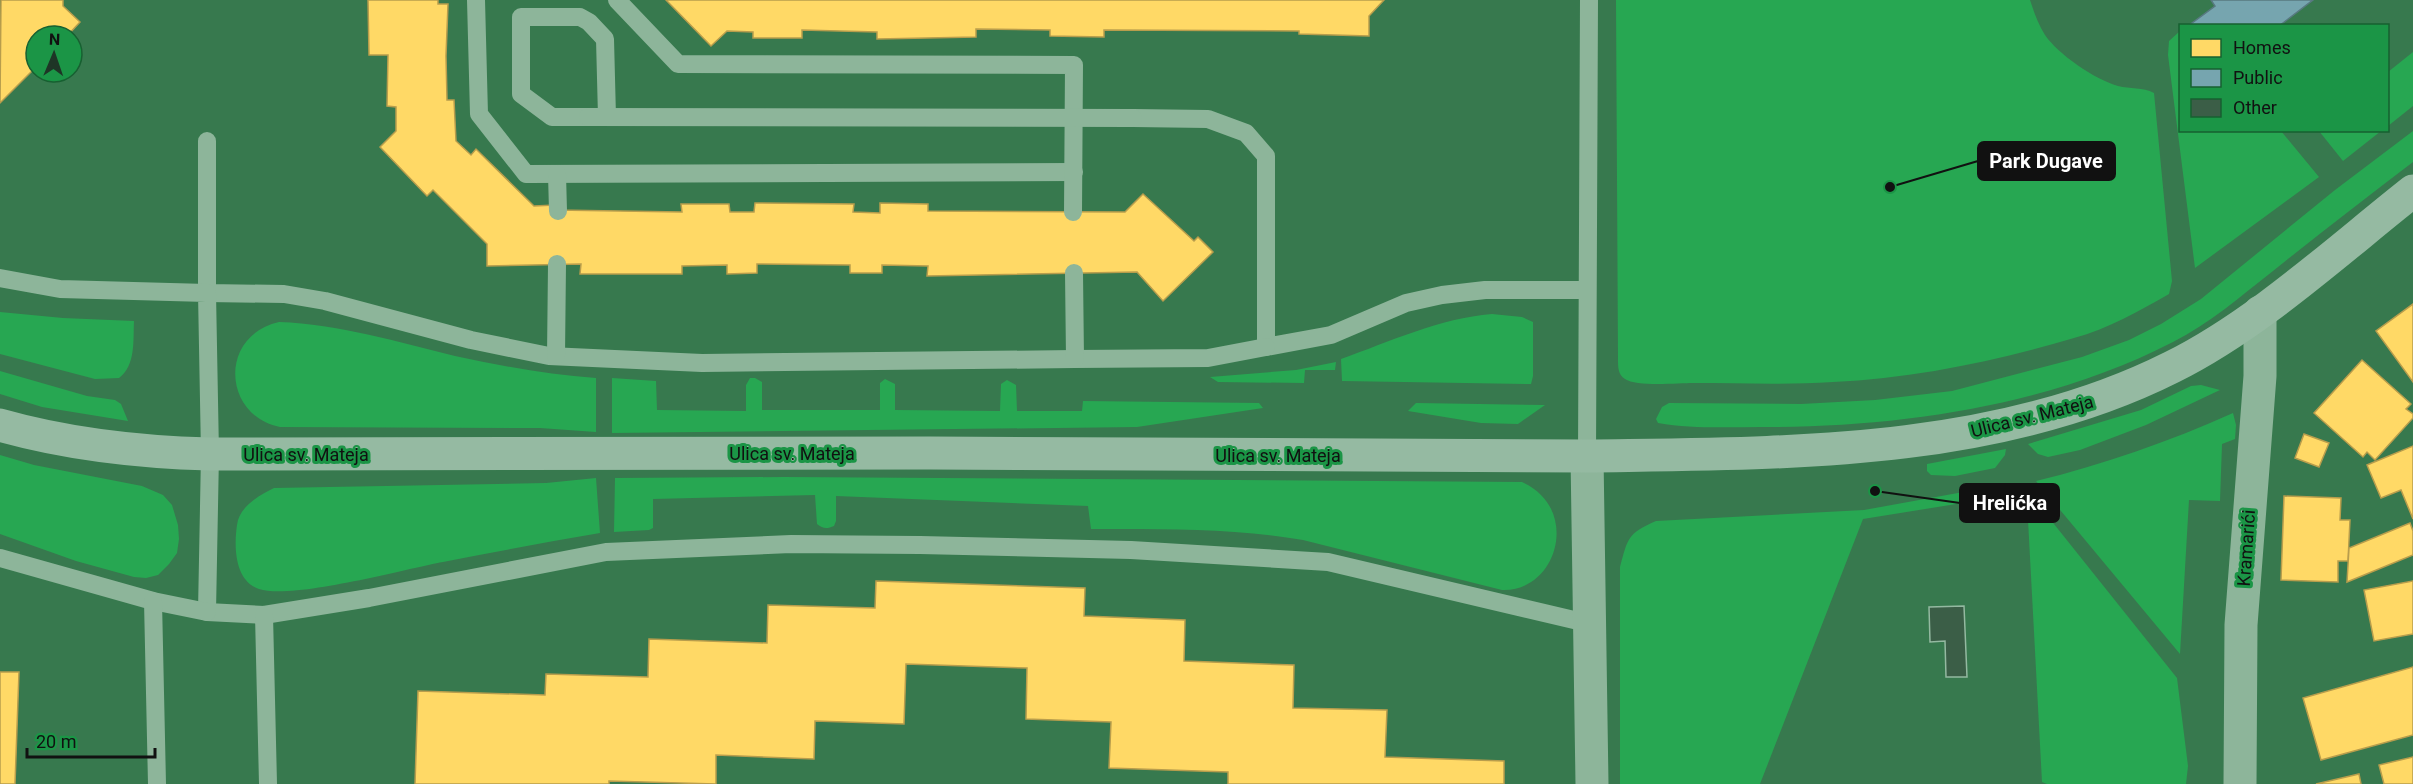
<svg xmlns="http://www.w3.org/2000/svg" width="2413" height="784" viewBox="0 0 2413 784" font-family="Roboto,sans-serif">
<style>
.green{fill:#27a752}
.homes{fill:#ffd966;stroke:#b89d4c;stroke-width:1.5}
.public{fill:#76a5af;stroke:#587980;stroke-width:1.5}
.building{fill:#3b5e47;stroke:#94b9a1;stroke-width:1.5}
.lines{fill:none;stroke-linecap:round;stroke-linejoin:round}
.lane{stroke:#8db59a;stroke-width:18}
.street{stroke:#8db59a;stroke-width:33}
.secondary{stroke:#95baa2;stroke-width:33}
.lane-bridge{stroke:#8db59a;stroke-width:18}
.labels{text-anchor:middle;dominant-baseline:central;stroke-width:6;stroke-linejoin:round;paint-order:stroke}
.street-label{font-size:18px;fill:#111;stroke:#1b9546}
.leader{fill:none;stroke:#111;stroke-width:2}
.callout-dot{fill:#111;stroke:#1b9546;stroke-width:2}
.callout{fill:#111;stroke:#111;stroke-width:2}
.callout-label{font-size:20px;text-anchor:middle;font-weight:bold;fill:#fff}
</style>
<rect width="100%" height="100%" fill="#37794e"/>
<g class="green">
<path d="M1616,0h414c4,12 8,24 15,35 13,19 49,44 73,51 12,3 25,1 36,7l18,188 -3,13c-30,17 -61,35 -95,44 -78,23 -159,40 -241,44 -46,3 -94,1 -140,1 -15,0 -57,4 -68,-4 -7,-4 -7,-12 -7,-20z"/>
<polygon points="2180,31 2180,130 2281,131 2319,177 2195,268 2168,55 2169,41"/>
<polygon points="2413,52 2413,106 2388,126 2388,72"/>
<polygon points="2319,131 2381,131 2343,161"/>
<path d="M2413,131v31c-47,36 -94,72 -140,109 -32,25 -64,53 -100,71 -124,64 -273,85 -411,85 -34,0 -70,2 -104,-4l-2,-4 6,-12 7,-4 132,1 74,-4 77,-9 130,-34 47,-17 32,-16 40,-25 134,-109z"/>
<path d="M0,312l63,6 71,3c-1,20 2,44 -15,57l-24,1 -95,-25z"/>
<path d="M1492,314l30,3 11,5v54l-2,8 -189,-3 -1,-22c48,-17 99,-41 151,-45z"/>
<path d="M279,322c60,2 118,20 176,34 47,10 94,19 141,22v54l-56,-4 -260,-1c-57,-11 -62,-91 -1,-105z"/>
<polygon points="1336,362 1335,370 1305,370 1304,383 1218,382 1210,377 1296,370"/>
<polygon points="0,371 87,396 115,400 121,404 128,421 42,407 0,394"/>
<polygon points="612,378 656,381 657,410 746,411 746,385 750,378 755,378 762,382 762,410 880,410 880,383 885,379 895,384 895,410 1000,411 1001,384 1007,380 1016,385 1017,411 1082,411 1083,401 1259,403 1263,408 1137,427 612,433"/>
<polygon points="2201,385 2220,390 2146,425 2080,450 2048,457 2038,454 2028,444 2141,410 2191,386"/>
<polygon points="1416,403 1545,405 1518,424 1481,423 1408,411"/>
<path d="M2233,413l3,12 -1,14 -13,5 -2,57 -31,-1 -9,154 -144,-173c66,-16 135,-40 197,-68z"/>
<polygon points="2006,449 2005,455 1995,468 1955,476 1931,475 1927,471 1927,464"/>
<polygon points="0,455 34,465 142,486 163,495 172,505 178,525 179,539 177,553 169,564 158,575 146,578 134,577 76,561 0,534"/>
<path d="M784,477l738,5c59,26 36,110 -20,108l-199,-50c-70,-12 -141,-11 -212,-11l-3,-23 -252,-10v25l-2,5c-7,3 -11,3 -17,-2l-2,-29 -162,4v29l-4,2 -35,2 1,-54z"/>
<path d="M596,478l4,55c-53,9 -105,19 -157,29 -38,7 -151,38 -184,27 -25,-9 -25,-43 -22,-64 2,-18 22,-30 37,-37l272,-5z"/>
<path d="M2002,485l4,11 -143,23 -103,265h-140v-217c8,-29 7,-33 36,-46l208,-11z"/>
<polygon points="2027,501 2046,514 2177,678 2188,766 2186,784 2047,784 2042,782"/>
</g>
<g class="homes">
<polygon points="1,0 63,0 63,6 80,22 67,36 36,36 36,67 0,103"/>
<polygon points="368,0 438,0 438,4 448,4 446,56 447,100 454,100 456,141 471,155 476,149 534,206 555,205 556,210 682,212 681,204 729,204 730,212 754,212 755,203 854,204 853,212 880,213 880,203 928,204 928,211 1125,212 1143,194 1194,241 1198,237 1213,252 1163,301 1137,272 927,276 928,266 882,265 882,273 850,273 850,265 757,264 757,273 727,274 727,265 682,266 682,274 580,274 581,264 487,266 487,244 433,190 427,196 380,147 396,131 396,107 387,106 388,55 369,55"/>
<polygon points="666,0 1384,0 1369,16 1369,36 1299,34 1299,31 1104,30 1104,37 1050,36 1050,30 976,29 976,37 877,39 877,32 802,30 802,38 753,38 753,32 727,31 711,46"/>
<polygon points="2413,304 2413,382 2376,331"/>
<polygon points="2362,360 2411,404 2406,409 2413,414 2413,418 2375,460 2367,452 2363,457 2314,413"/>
<polygon points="2304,434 2329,443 2319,467 2295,458"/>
<polygon points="2413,446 2413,519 2401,490 2381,498 2367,465"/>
<polygon points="2284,496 2341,498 2340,520 2350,520 2348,561 2338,561 2338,582 2281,580"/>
<polygon points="2410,523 2413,531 2413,555 2347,582 2349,548"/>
<polygon points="876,581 1085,588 1084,616 1185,620 1184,661 1294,665 1293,708 1387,710 1385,757 1504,761 1504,784 1228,784 1228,772 1109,768 1111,722 1026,719 1027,668 906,664 904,724 815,721 814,759 716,755 716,784 609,781 609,784 415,784 418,691 545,695 546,674 648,677 649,639 767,643 768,605 875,608"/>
<polygon points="2413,581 2413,634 2374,641 2364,590"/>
<polygon points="2413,667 2413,735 2321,760 2303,698"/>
<polygon points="0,672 19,672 15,784 0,784"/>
<polygon points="2413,757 2413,784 2384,784 2379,765"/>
<polygon points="2359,774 2361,784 2316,784"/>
</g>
<polygon class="public" points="2211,0 2313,0 2279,26 2188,26 2215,6"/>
<polygon class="building" points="1964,606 1967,677 1946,677 1945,641 1930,642 1929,607"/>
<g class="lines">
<g class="lane">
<polyline points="476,0 479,114 526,174 1074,172"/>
<polyline points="617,0 678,64 1074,65 1073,212"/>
<polyline points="588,117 552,117 521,94 521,17 580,17 589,22 605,39 607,117"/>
<polyline points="1133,118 1208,119 1246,133 1266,156 1266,347 1331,335 1406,303 1442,295 1485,290 1587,290"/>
<polyline points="207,141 207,293 284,294 325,301 471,340 549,356 702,363 1075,359 1208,358 1266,347"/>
<polyline points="557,174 558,211"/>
<polyline points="1074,273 1075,359"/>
<polyline points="0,278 60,289 207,293 210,454 207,612 264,615 369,598 606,552 791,544 920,545 1131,550 1328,562 1591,624"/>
<polyline points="556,356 557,264"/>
<polyline points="1587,456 1589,0"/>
<polyline points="0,558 153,601 207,612"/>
<polyline points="153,601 157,784"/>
<polyline points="264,615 268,784"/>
</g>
<g class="street">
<polyline points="1587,456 1592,784"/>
<polyline points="2240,784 2241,625 2260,376 2260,312"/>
</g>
<path class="secondary" d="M0,425c67,19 140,27 210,29l720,-1 657,3c195,-3 406,1 585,-89 85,-42 166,-117 241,-176"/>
<polyline class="lane-bridge" points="588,117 1133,118"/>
</g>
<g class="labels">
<g class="street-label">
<text transform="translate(2032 416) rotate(-14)">Ulica sv. Mateja</text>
<text x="792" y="453">Ulica sv. Mateja</text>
<text x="306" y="454">Ulica sv. Mateja</text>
<text x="1278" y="455">Ulica sv. Mateja</text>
<text transform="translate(2246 548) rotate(-86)">Kramarići</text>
</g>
</g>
<path class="leader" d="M1890 187L1978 161M1875 491L1960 503"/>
<g class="callout-dot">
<circle cx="1890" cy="187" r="6"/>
<circle cx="1875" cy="491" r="6"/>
</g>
<g class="callout">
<rect x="1978" y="142" width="137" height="38" rx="6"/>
<rect x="1960" y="484" width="99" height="38" rx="6"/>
</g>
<g class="callout-label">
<text x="2046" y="168">Park Dugave</text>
<text x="2010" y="510">Hrelićka</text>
</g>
<rect x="2179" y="24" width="210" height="108" fill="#1b9546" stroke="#176031" stroke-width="1.5"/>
<rect x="2191" y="39" width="30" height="18" fill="#ffd966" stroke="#176031" stroke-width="1.5"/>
<text x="2233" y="54" font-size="18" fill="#111111">Homes</text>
<rect x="2191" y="69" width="30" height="18" fill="#76a5af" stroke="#176031" stroke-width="1.5"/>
<text x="2233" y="84" font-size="18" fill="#111111">Public</text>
<rect x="2191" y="99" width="30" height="18" fill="#3b5e47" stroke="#176031" stroke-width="1.5"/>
<text x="2233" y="114" font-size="18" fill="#111111">Other</text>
<g transform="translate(54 54) rotate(2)"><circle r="28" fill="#1b9546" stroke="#176031" stroke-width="1.5"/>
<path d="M0-4.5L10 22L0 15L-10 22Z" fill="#1e3526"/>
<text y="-9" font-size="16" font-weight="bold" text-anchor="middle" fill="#111111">N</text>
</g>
<path d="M27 748v9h128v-9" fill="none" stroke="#111111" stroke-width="3"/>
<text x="36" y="748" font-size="18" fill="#111111" stroke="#1b9546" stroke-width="4.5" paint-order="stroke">20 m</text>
</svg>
